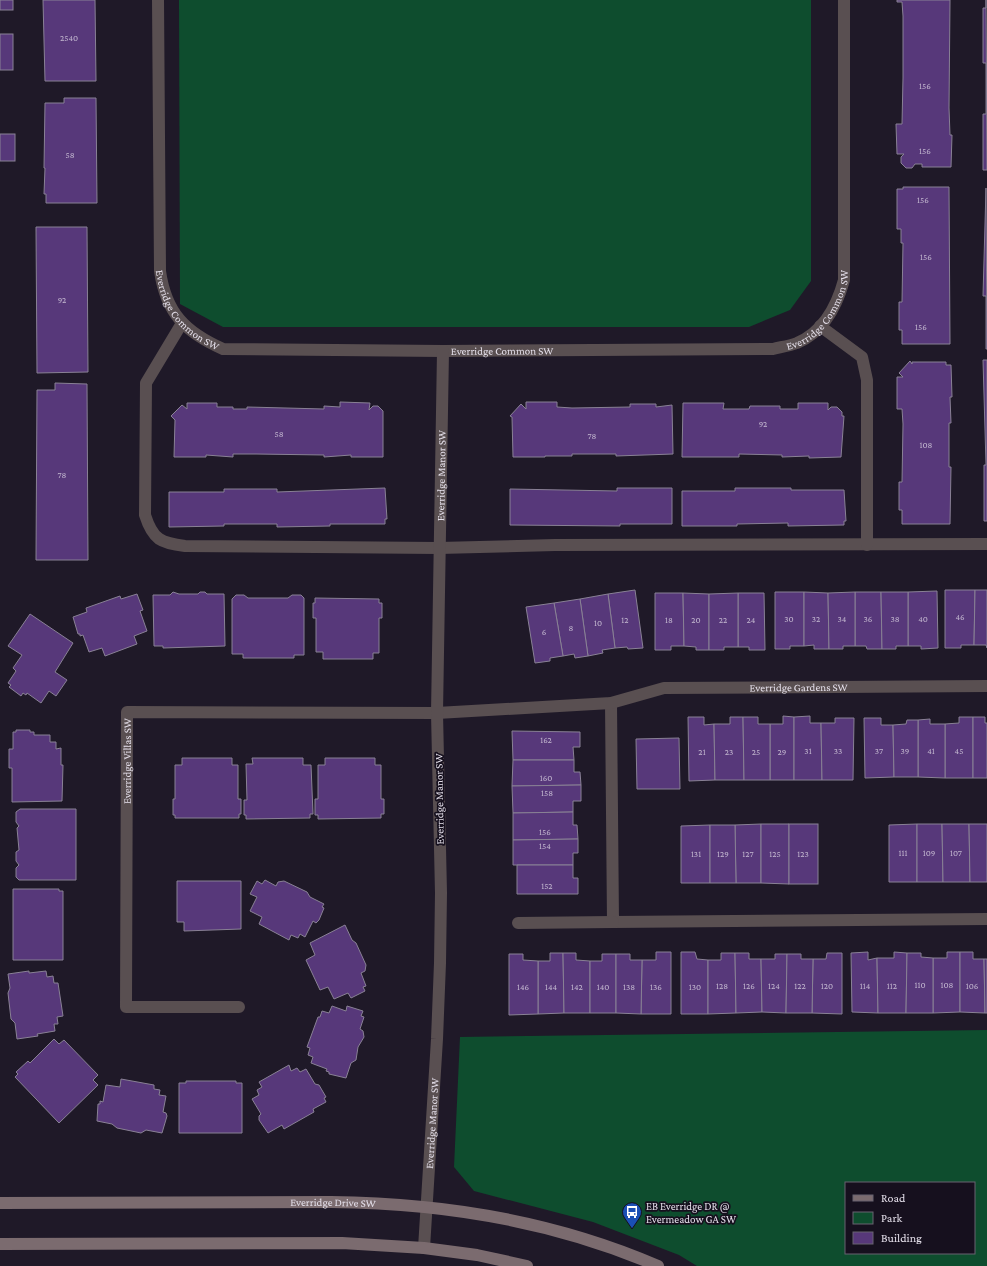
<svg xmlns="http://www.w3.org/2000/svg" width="987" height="1266" viewBox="0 0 987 1266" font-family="'Crimson Pro',serif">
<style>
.green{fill:#0e4d2e;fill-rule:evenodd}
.building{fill:#57387a;stroke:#898195}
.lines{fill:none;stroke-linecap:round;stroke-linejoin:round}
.lane{stroke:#594f51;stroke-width:12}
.street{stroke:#594f51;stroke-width:12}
.secondary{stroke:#7b6b6f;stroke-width:12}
.labels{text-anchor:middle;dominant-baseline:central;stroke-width:3.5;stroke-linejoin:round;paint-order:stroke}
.number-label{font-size:9px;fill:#c1b5ce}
.street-label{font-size:11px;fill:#e4dfea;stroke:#16101e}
.poi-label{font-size:11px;fill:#e4dfea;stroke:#16101e;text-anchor:start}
</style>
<rect width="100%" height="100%" fill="#1f1928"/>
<g class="green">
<polygon points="179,0 811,0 811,281 790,310 749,327 223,327 180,304"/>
<path d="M987,1030v236h-290l-18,-11 -86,-33 -119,-31 -20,-24 6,-130zM846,1183h128v70h-128z"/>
</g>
<g class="building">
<rect x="0" y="0" width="13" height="10"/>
<polygon points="43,0 95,0 96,81 45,81"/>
<polygon points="897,0 950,0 949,108 950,135 952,135 951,167 922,167 922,164 915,164 912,168 906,168 901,163 901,157 904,154 897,154 896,124 902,124 903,78 903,16 902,2 897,2"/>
<polygon points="986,0 987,170 983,170 983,114 986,114 986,63 983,63 983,8 986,8"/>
<rect x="0" y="34" width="13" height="36"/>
<polygon points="64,98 96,98 97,203 46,203 46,194 44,194 45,168 44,168 45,103 64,103"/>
<rect x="0" y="134" width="15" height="27"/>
<polygon points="903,187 949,187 950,344 902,344 902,330 899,330 899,302 902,302 903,243 901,243 901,229 897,229 897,189 903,189"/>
<polygon points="986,188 987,349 986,349 986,296 983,296"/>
<polygon points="36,227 87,227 88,372 37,373"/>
<polygon points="983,360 987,360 987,521 984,521 984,465 986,465"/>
<polygon points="910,361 912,364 912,362 946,362 946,365 951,365 952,397 950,397 951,423 949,423 949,467 951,467 950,524 902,524 902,510 899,510 899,482 902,482 903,424 902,409 897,409 897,377 903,377 899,373"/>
<polygon points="55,383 87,384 88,560 36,560 37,390 55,390"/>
<polygon points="340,402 370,403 369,410 373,406 378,406 383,411 383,457 351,457 351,455 324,457 324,455 256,454 233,454 233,457 206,455 206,457 174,457 175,420 171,416 182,405 187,409 187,403 217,403 217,407 233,407 233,409 247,409 247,407 324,409 324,406 340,407"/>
<polygon points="526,402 557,402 557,407 572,408 630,407 630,404 656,404 656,407 672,405 673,454 616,456 616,454 572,454 572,456 545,456 545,457 513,457 512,417 510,416 521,404 526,409"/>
<polygon points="683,403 724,403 723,409 749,409 750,406 780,406 780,409 798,409 798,403 828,403 828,410 831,407 837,407 842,412 842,416 844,416 841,457 809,458 809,456 782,457 782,455 739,454 739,457 682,457"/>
<polygon points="385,488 387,519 385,519 385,524 330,524 330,526 277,527 277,524 224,524 224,526 169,527 169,492 224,492 224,489 277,489 277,492"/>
<polygon points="617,488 672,488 672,524 620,524 620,526 510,525 510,489 617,491"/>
<polygon points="735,488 791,488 791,490 844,490 846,521 844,521 844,525 788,526 788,523 737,524 737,526 682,526 682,491 735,491"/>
<polygon points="635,590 643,648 628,649 627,647 615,648 608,594"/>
<polygon points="945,590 975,590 974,645 961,645 961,648 945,648"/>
<polygon points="975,590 987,590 987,648 986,645 974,645"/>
<polygon points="937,591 938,648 921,649 921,646 908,646 908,592"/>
<polygon points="173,592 179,594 198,594 200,592 205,592 207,594 224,594 225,646 163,648 163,646 154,646 153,595 170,595"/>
<polygon points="775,592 804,592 804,646 790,646 790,649 775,649"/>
<polygon points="804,592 828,593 829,649 814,649 814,645 804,646"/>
<polygon points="855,592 881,592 882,649 867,649 866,646 855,646"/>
<polygon points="855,592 855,646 843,646 843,649 829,649 828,593"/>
<polygon points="881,592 908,592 908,646 896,646 896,649 882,649"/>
<polygon points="655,593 683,593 684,646 671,646 671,650 655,650"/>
<polygon points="683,593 709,594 709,650 696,650 696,647 684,646"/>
<polygon points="738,593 764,593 765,650 749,650 749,647 738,647"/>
<polygon points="738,593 738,647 724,647 724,650 709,650 709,594"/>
<polygon points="137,594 143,610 140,611 147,631 134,636 137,644 105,656 102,648 89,652 83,635 80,636 80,634 78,634 73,617 87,612 86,608 120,596 121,599"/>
<polygon points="608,594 615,648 602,650 603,653 588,656 580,599"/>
<polygon points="236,595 244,595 248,598 288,598 292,595 301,595 304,598 304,655 294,655 294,658 243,658 243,654 232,654 232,599"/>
<polygon points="315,598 379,599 379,603 382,603 382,618 379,618 379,653 373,653 373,659 323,659 323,652 316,652 316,618 313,618 313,603 315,603"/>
<polygon points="580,599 588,656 575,658 574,654 563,656 554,603"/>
<polygon points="554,603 563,656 550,658 550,661 535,663 526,607"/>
<polygon points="30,614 73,643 55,672 67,680 56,696 49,691 41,703 27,693 26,695 23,693 21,696 9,687 11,685 8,683 16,671 13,668 22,655 8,646"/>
<polygon points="783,716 794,717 794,780 770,780 770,724 783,724"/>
<polygon points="810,716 810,723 821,723 822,780 794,780 794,717"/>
<polygon points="688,717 704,717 704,725 714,724 715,780 689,781"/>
<polygon points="730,717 743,717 744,780 715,780 714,724 730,724"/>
<polygon points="743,717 758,717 758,724 770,724 770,780 744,780"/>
<polygon points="959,717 973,717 973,778 945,778 945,724 959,723"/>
<polygon points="973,717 985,717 985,723 987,723 987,778 973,778"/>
<polygon points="835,718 854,718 853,780 822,780 821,723 835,723"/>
<polygon points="864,718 881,718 881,725 893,725 894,777 865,778"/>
<polygon points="930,719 930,724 945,724 945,778 918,777 918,720"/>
<polygon points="907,720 918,720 918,777 894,777 893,725 906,724"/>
<polygon points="16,730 30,730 30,732 34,732 34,735 50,735 50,742 56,742 56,749 61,748 61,765 63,765 62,801 12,802 12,768 9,768 9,749 13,749 13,732 16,732"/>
<polygon points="512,731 580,732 580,747 573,747 574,760 513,760"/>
<polygon points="679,738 680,789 637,789 636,739"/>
<polygon points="182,758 232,758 232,765 238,765 238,799 241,799 241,814 239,814 239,818 175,818 175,815 173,815 173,799 175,799 175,765 182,765"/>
<polygon points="252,758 303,758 303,765 311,765 313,814 310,814 310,818 246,819 246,815 244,815 244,800 247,800 246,764 253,764"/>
<polygon points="325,758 375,758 375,765 381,765 381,799 384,799 384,814 381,814 381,818 318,819 318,815 315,815 315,799 318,799 318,765 325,765"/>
<polygon points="513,760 574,760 574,772 580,772 581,785 512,786"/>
<polygon points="581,785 581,801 573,801 573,812 513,813 512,786"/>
<polygon points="20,809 76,809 76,880 19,880 16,877 16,868 19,865 16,861 16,852 19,850 17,828 19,826 16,822 16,812"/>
<polygon points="573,812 573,825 577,825 578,839 513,840 513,813"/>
<polygon points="761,824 761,883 736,883 735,825"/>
<polygon points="761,824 789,824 789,884 761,883"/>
<rect x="789" y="824" width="29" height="60"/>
<polygon points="917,824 917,882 889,882 889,825"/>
<polygon points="917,824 942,824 943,882 917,882"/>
<polygon points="942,824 969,824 970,882 943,882"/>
<polygon points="969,824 987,824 987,882 970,882"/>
<polygon points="710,825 710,883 681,883 681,826"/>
<polygon points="710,825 735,825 736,883 710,883"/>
<polygon points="578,839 578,853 573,853 573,865 513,865 513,840"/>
<polygon points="517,865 573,865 573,878 578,878 578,894 517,894"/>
<polygon points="265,880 276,886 278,882 284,881 307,892 310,897 324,904 322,907 324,908 319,920 316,923 313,921 305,937 300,934 298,938 291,935 289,940 259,924 262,917 250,911 257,897 250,894 257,881 262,884"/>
<polygon points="177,881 241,881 241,929 184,931 184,922 177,922"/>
<polygon points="13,889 59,889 59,891 63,891 63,960 13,960"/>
<polygon points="345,925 352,940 356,943 366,965 365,971 361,973 366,986 363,987 365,991 351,998 348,993 334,999 328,987 320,990 306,960 315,955 310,943"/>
<polygon points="656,952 671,952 671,1014 641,1014 642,960 656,960"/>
<polygon points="681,952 695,952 697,959 708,960 708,1014 681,1014"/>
<polygon points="868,952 868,960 877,958 878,1013 852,1012 851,953"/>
<polygon points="894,952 907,953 906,1013 878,1013 877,958 894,958"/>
<polygon points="947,952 960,952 960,1012 933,1013 933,958 947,958"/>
<polygon points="960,952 973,952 973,959 984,959 985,1013 960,1012"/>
<polygon points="550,953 563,953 564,1013 538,1014 538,961 550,961"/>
<polygon points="563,953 576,953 576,960 590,961 590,1013 564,1013"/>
<polygon points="721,953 735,953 736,1013 708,1014 708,960 721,960"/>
<polygon points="735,953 749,953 749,959 761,959 762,1012 736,1013"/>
<polygon points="827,953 842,953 842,1014 812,1013 813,959 826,959"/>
<polygon points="907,953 921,953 921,957 933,958 933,1013 906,1013"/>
<polygon points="509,954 523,954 523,960 538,961 538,1014 509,1015"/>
<polygon points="602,954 616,954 616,1013 590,1013 590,961 602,961"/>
<polygon points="616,954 630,954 630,960 642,960 641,1014 616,1013"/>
<polygon points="775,954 787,954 786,1013 762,1012 761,959 775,959"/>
<polygon points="787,954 801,954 801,959 813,959 812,1013 786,1013"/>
<polygon points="984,959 987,959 987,1013 985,1013"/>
<polygon points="29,971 29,973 46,971 47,977 53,976 54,983 58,983 63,1016 57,1017 58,1024 54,1024 55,1031 37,1034 38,1036 17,1039 15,1023 11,1019 8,993 10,988 8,974"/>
<polygon points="332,1006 346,1011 347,1006 363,1011 361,1016 364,1017 360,1029 363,1031 364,1037 358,1047 356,1060 351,1063 346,1078 329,1074 329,1072 326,1071 327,1069 311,1063 313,1057 308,1055 310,1048 307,1047 318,1017 320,1017 322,1011 329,1013"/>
<polygon points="54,1039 59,1044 64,1040 98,1075 93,1080 98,1085 59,1123 15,1077 18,1074 16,1072 28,1061 30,1063"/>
<polygon points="289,1065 291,1071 297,1068 300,1072 306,1069 315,1084 319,1085 326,1097 324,1098 326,1102 313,1109 314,1112 284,1129 282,1125 268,1133 259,1120 259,1116 261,1114 252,1099 259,1095 257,1090 262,1087 259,1082"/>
<polygon points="121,1079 154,1085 154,1089 160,1090 159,1095 166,1096 163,1112 166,1113 167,1116 162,1133 146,1130 141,1133 117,1128 112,1124 97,1121 98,1104 100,1104 100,1101 103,1102 106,1085 120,1087"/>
<polygon points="186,1081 236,1081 236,1083 242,1083 242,1133 179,1133 179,1083 186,1083"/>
</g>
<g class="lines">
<g class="lane">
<path d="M182,323l-36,60 -1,132c8,25 16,28 40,31l254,2 116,-3 432,-1"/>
<polyline points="820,326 862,357 867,380 867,545"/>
</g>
<g class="street">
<path id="s1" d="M158,0l2,271c6,42 25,61 63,78l220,2 330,-2c8,-2 16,-3 24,-6 26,-11 40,-37 47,-63v-280"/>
<polyline points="611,703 613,922 987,919"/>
<polyline points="518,923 613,922"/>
<path id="s2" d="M239,1007h-113l1,-295 310,1 174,-10 53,-15 323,-2"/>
<path id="s3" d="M424,1248l13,-209 3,-76 1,-70 -4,-180 6,-362"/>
</g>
<g class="secondary">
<path id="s4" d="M0,1203l331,-1c113,1 223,19 327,64"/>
<polyline points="0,1244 342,1243 424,1248 477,1255 527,1266"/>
</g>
</g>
<defs>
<symbol id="bus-pin" viewBox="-11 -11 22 30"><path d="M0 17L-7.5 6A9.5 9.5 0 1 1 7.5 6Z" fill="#1a4fb4" stroke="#16101e"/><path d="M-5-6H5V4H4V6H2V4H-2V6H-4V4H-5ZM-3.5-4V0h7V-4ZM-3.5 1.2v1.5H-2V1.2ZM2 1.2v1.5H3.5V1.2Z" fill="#fff"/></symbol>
</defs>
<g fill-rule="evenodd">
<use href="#bus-pin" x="621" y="1201" width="22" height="30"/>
</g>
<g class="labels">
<g class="number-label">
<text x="69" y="38">2540</text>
<text x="925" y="86">156</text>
<text x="925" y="151">156</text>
<text x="70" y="155">58</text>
<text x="923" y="200">156</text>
<text x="926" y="257">156</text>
<text x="62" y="300">92</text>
<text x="921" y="327">156</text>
<text x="763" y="424">92</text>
<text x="279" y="434">58</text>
<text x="592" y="436">78</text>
<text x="926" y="445">108</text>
<text x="62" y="475">78</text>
<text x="960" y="617">46</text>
<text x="789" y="619">30</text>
<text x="816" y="619">32</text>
<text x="842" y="619">34</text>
<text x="868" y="619">36</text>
<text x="895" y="619">38</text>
<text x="923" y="619">40</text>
<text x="625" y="620">12</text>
<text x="669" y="620">18</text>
<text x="696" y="620">20</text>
<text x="723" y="620">22</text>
<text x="751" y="620">24</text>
<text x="598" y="623">10</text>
<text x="571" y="628">8</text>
<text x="544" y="632">6</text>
<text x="546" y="740">162</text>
<text x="808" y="751">31</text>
<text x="838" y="751">33</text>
<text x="879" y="751">37</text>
<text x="905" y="751">39</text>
<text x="931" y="751">41</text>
<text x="959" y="751">45</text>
<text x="702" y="752">21</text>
<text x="729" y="752">23</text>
<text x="756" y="752">25</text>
<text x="782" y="752">29</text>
<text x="546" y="778">160</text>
<text x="547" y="793">158</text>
<text x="545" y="832">156</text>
<text x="545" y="846">154</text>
<text x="903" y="853">111</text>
<text x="929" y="853">109</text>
<text x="956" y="853">107</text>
<text x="696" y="854">131</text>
<text x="723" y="854">129</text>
<text x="748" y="854">127</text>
<text x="775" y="854">125</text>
<text x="803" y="854">123</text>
<text x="547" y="886">152</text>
<text x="920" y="985">110</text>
<text x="947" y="985">108</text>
<text x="722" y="986">128</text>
<text x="749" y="986">126</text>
<text x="774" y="986">124</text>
<text x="800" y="986">122</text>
<text x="827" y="986">120</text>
<text x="865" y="986">114</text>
<text x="892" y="986">112</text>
<text x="972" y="986">106</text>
<text x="523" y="987">146</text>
<text x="551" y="987">144</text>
<text x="577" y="987">142</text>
<text x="603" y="987">140</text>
<text x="629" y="987">138</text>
<text x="656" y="987">136</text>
<text x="695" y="987">130</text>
</g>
<g class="street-label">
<text stroke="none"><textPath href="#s1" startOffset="992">Everridge Common SW</textPath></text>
<text stroke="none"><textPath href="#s1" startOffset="321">Everridge Common SW</textPath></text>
<text stroke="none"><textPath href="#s1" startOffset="656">Everridge Common SW</textPath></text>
<text stroke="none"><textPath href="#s3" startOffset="773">Everridge Manor SW</textPath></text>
<text stroke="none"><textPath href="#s2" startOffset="1082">Everridge Gardens SW</textPath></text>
<text stroke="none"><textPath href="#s2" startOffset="359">Everridge Villas SW</textPath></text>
<text transform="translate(439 799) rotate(-91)">Everridge Manor SW</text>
<text stroke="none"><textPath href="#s3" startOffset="125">Everridge Manor SW</textPath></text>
<text stroke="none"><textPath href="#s4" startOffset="333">Everridge Drive SW</textPath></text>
</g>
<g class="poi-label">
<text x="646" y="1206">EB Everridge DR @<tspan x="646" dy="13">Evermeadow GA SW</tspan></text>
</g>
</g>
<rect x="845" y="1182" width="130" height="72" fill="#16101e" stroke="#686370"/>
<rect x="853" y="1195" width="20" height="6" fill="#7b6b6f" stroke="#686370"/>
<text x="881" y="1202" font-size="12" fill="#e4dfea">Road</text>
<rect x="853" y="1212" width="20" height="12" fill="#0e4d2e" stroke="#686370"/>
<text x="881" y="1222" font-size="12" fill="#e4dfea">Park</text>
<rect x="853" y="1232" width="20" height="12" fill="#57387a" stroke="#686370"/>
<text x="881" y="1242" font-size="12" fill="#e4dfea">Building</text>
</svg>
